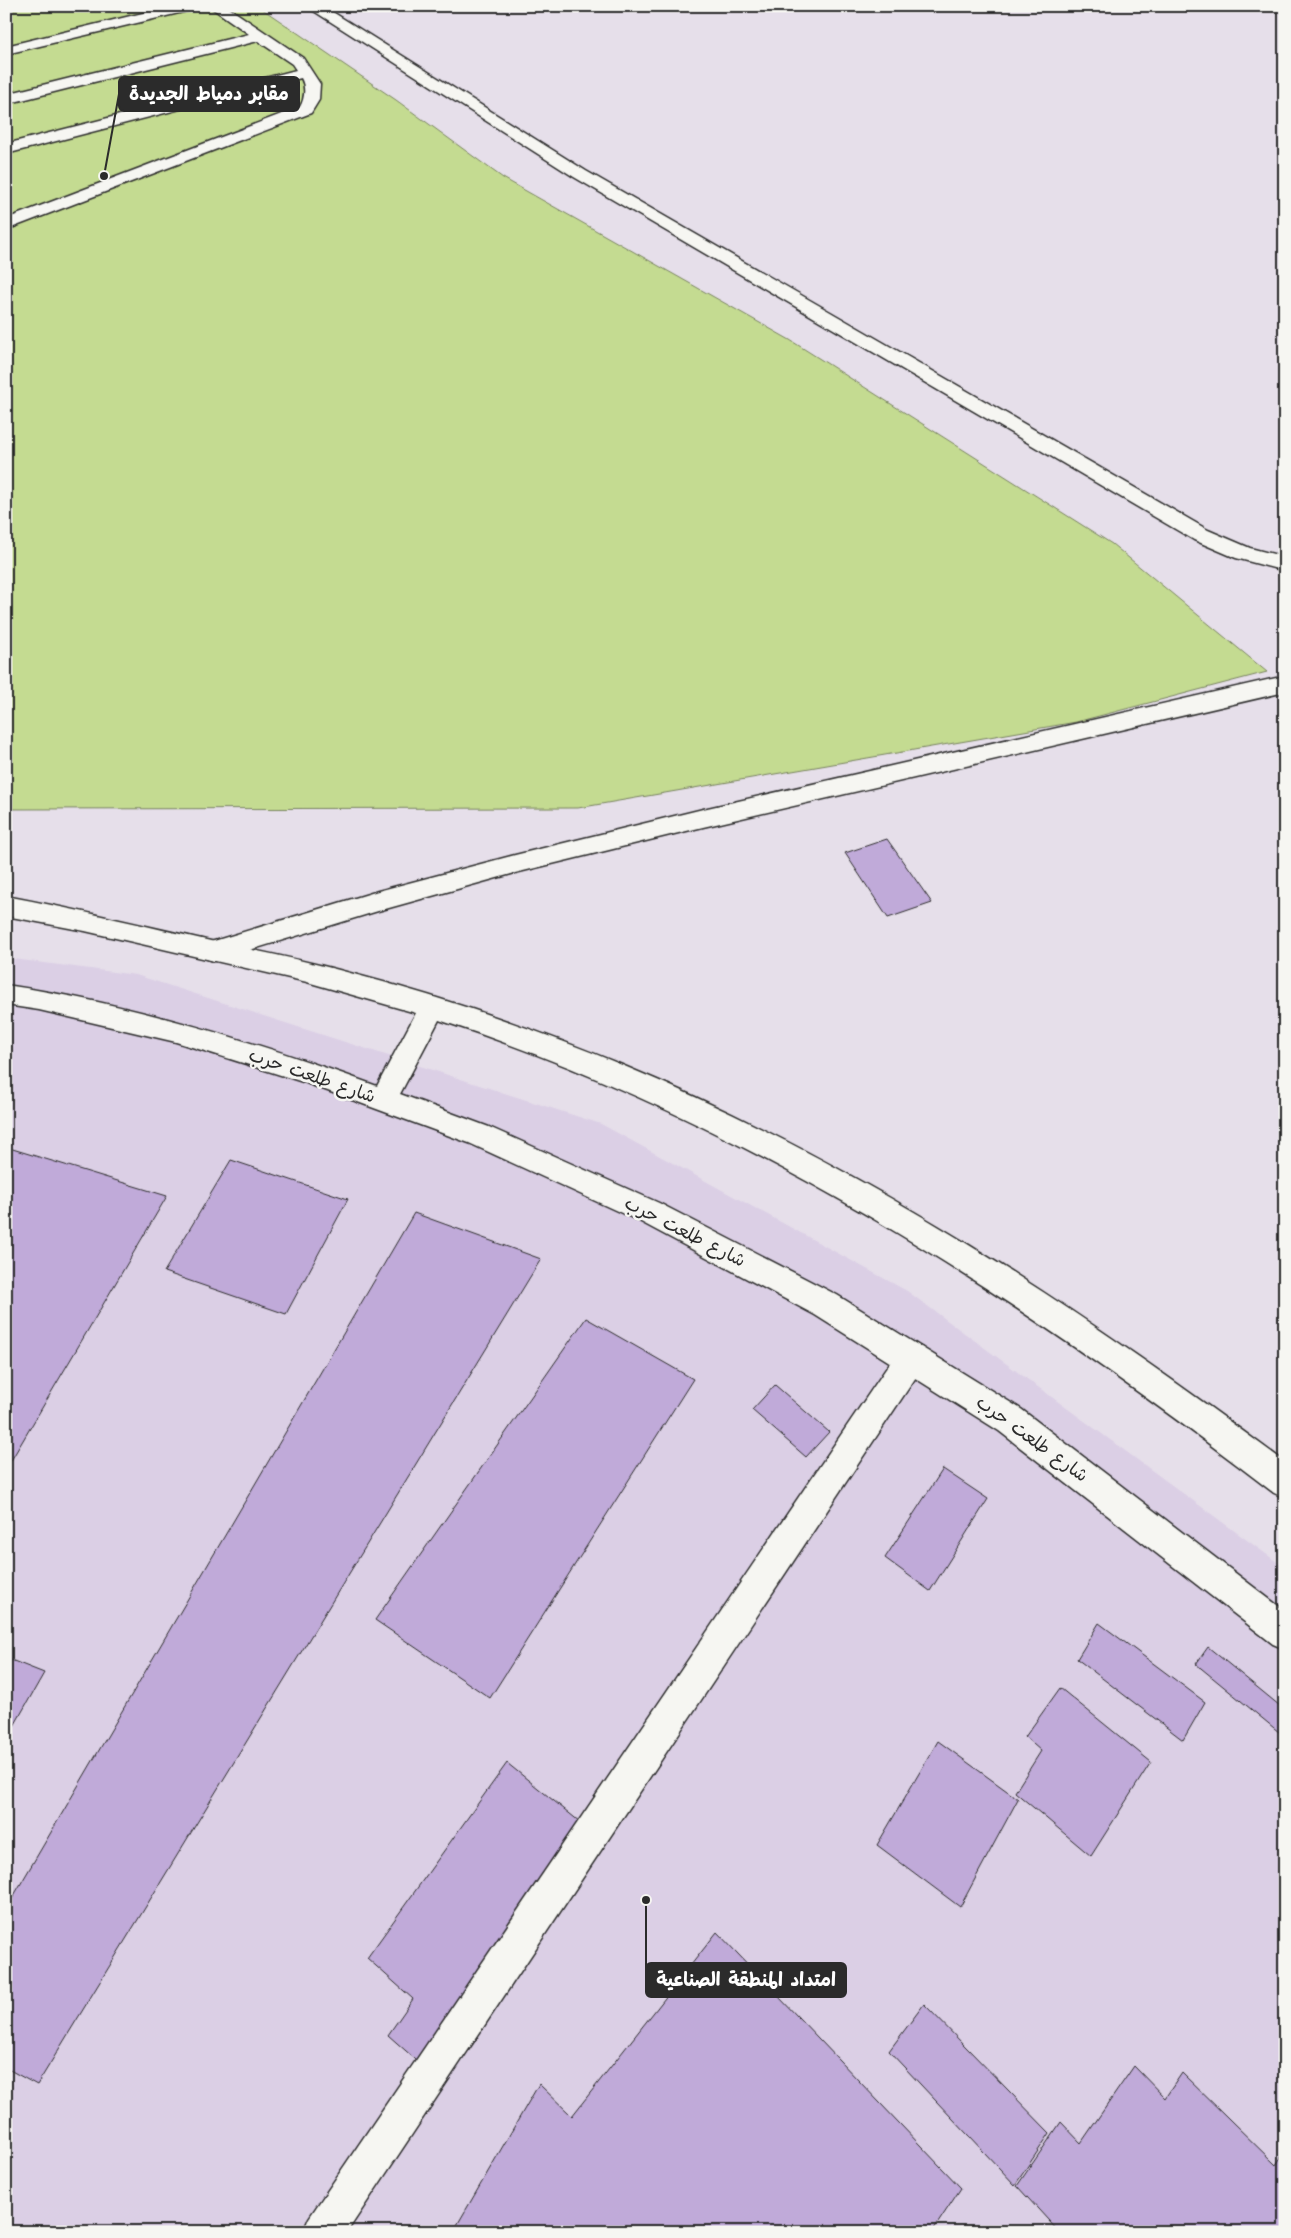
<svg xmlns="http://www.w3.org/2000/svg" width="1291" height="2238" viewBox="0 0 1291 2238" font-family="'Architects Daughter','Playpen Sans Arabic',sans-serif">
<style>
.built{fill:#dbcfe5}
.green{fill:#c4db91;stroke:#78835e}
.building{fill:#c0aad9;stroke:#2b2b2b}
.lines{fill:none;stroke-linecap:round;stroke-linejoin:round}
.service-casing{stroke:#2b2b2b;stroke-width:3}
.minor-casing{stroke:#2b2b2b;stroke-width:3}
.secondary-casing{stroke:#2b2b2b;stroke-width:3}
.service{fill:#f6f6f2;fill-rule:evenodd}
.minor{fill:#f6f6f2;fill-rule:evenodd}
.secondary{fill:#f6f6f2;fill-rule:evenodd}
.labels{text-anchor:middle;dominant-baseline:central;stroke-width:5;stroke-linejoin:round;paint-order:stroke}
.street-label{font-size:18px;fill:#2b2b2b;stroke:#f6f6f2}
.leader{fill:none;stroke:#2b2b2b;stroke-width:2}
.callout-dot{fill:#2b2b2b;stroke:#f6f6f2;stroke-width:2}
.callout{fill:#2b2b2b;stroke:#2b2b2b;stroke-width:2}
.callout-label{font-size:19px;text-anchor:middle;font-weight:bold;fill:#fff}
</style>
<rect width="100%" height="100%" fill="#e6dfea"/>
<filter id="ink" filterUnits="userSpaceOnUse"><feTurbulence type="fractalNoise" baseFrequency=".02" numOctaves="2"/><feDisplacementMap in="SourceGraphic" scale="10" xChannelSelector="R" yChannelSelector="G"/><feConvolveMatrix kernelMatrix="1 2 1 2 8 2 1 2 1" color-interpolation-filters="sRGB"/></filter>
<g filter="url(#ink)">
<polygon class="built" points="6,958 136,975 601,1124 907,1291 1285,1568 1285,2232 6,2232"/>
<polygon class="green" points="6,6 258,6 396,100 503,178 790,340 1112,544 1267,672 1076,722 578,808 6,809"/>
<g class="building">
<polygon points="887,839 932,903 888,918 845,853"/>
<polygon points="6,1147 167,1196 6,1469"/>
<polygon points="231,1160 348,1199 286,1314 164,1272"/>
<polygon points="414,1213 541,1259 37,2085 6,2068 6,1909"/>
<polygon points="586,1318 693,1379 490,1698 375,1620"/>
<polygon points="775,1385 829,1432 806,1457 752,1410"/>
<polygon points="943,1469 988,1499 930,1591 885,1558"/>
<polygon points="1099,1623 1205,1702 1183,1740 1077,1659"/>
<polygon points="1208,1647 1285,1710 1285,1737 1196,1664"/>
<polygon points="6,1658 44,1673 6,1740"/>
<polygon points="1060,1688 1151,1762 1091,1856 1015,1792 1041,1751 1025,1737"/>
<polygon points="938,1741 1018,1799 960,1907 877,1845"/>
<polygon points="507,1763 585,1826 423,2066 388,2035 413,1999 367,1958"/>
<polygon points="717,1932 961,2188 932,2232 453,2232 539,2084 572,2116"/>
<polygon points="924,2004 1050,2133 1015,2185 889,2051"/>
<polygon points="1134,2066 1165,2098 1182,2073 1276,2165 1285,2151 1285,2232 1059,2232 1017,2186 1061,2122 1081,2143"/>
</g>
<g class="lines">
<defs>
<g id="service">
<polygon points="172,6 198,6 196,9 6,54 6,46"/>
<path d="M209,6h17l77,52 17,26 -1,16 -8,13 -305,117v-11l294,-112c5,-9 6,-20 1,-29l-295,76v-10l290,-74 -4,-6 -34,-23 -252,63v-10l243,-60z"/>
<polygon points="911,1344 922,1348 926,1358 922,1368 347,2232 303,2232 309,2218 900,1348"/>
</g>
<g id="minor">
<polygon points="306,6 323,6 586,171 1208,530 1250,548 1285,557 1285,571 1236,558 1194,540 574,177"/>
<polygon points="1285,676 1285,692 703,827 515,873 378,911 214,961 205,958 201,951 205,944 214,941 378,891 515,855 703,809"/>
</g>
<path id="secondary" d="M6,896c70,13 139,30 209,46 41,9 83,17 124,28 96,25 192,57 283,95 239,99 456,243 663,397v36l-11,-5c-257,-197 -525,-372 -835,-473l-39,74 89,33 170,76 178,92 184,114 264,202v38l-12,-5 -274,-213 -184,-116 -176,-94 -170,-78 -163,-60 -130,-41 -137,-32 -33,-5v-20c127,19 251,57 371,101l39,-73 -109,-31 -222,-51 -79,-15z"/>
</defs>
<use href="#service" class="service-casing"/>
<use href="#minor" class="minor-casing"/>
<use href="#secondary" class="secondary-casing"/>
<use href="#service" class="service"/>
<use href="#minor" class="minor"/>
<use href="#secondary" class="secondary"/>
</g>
</g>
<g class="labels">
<g class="street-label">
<text transform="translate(312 1076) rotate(19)">شارع طلعت حرب</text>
<text transform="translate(685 1232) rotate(27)">شارع طلعت حرب</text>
<text transform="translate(1032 1439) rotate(36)">شارع طلعت حرب</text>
</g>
</g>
<path class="leader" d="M104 176L119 94M646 1900L646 1980"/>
<g class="callout-dot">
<circle cx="104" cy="176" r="5"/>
<circle cx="646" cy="1900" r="5"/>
</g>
<g class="callout">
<rect x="119" y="77" width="180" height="34" rx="5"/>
<rect x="646" y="1963" width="200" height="34" rx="5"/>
</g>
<g class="callout-label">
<text x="209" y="100">مقابر دمياط الجديدة</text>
<text x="746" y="1986">امتداد المنطقة الصناعية</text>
</g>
<rect width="1291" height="2238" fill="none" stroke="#f6f6f2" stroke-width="25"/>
<rect x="12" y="12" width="1266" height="2213" fill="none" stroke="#2b2b2b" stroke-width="2" filter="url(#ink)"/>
</svg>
